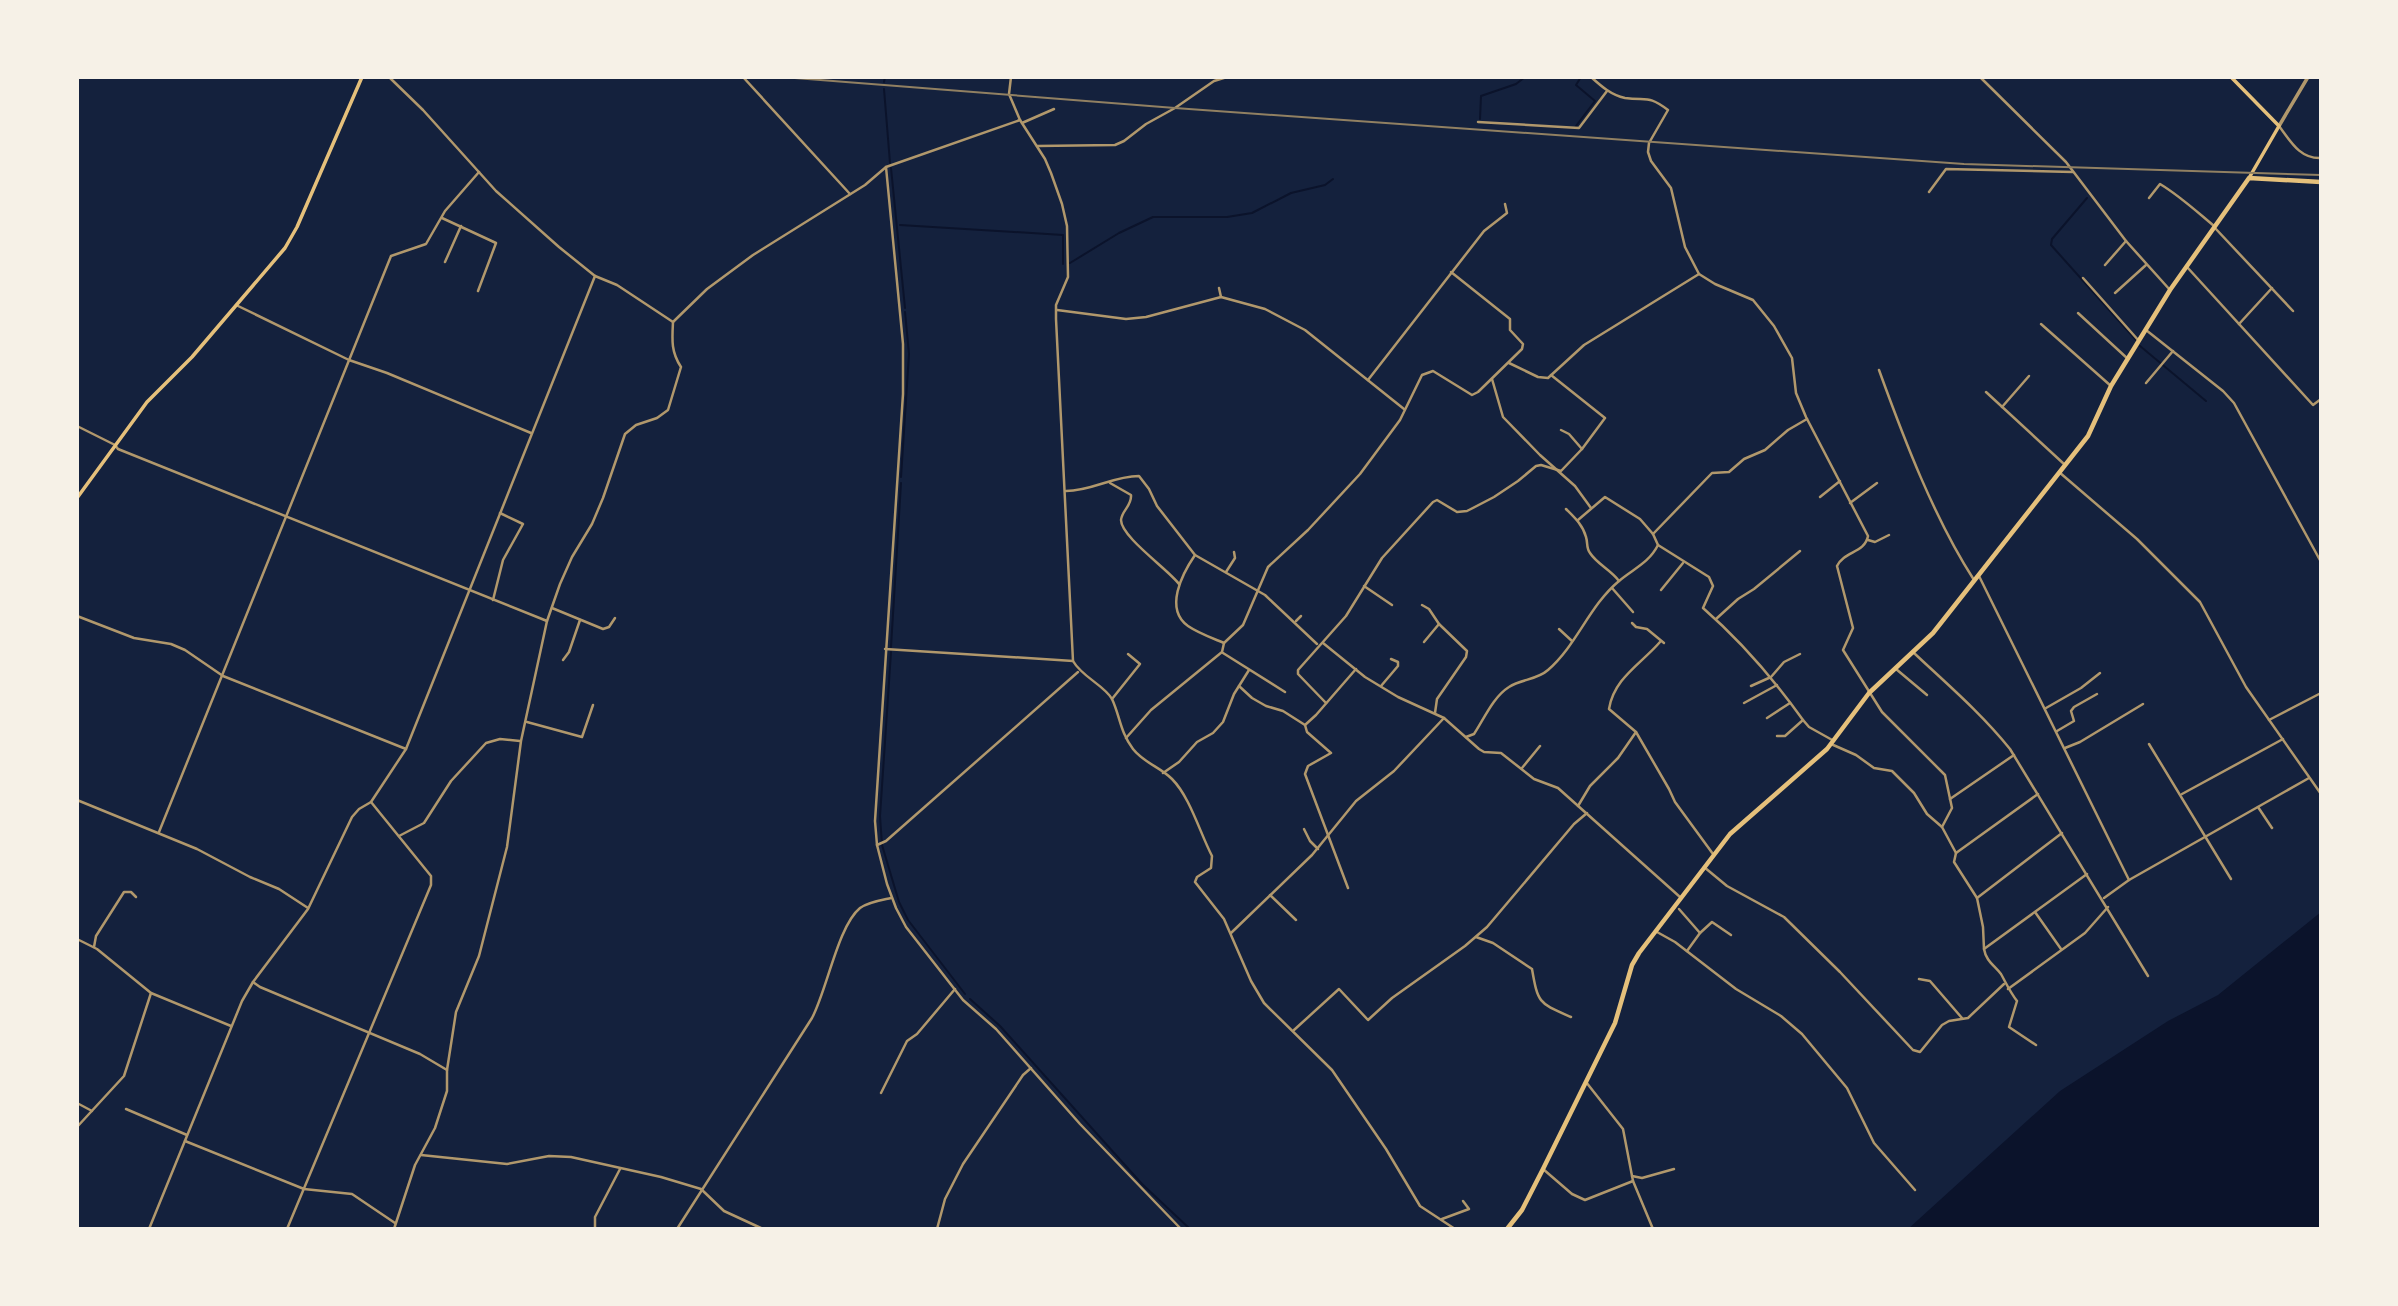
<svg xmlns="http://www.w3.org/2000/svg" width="2398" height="1306" viewBox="0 0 2398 1306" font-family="Manrope,sans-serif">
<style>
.water{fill:#0b132b}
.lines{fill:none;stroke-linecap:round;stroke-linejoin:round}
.stream{stroke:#0b132b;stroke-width:2}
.minor{stroke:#b1986c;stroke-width:2.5}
.tertiary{stroke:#b1986c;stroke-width:3.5}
.secondary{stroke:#e5c07b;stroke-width:3.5}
.trunk{stroke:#e5c07b;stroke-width:4.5}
.rail{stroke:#918062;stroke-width:2}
</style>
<rect width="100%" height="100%" fill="#14213d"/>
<polygon class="water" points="2321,912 2321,1229 1908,1229 2060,1091 2168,1021 2218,995"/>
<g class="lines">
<g class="stream">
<polyline points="884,82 885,77"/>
<polyline points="884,89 890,163"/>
<polyline points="1480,119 1481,96 1516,84 1525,77"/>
<polyline points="1576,126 1595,101 1576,85 1581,77"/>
<polyline points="891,168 905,308"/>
<polyline points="2087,198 2052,239 2051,245 2136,340"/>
<polyline points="900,225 1063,235 1063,264"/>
<polyline points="1070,263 1119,233 1153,217 1227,217 1252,213 1291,193 1325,185 1333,179"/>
<polyline points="2140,346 2206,401"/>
<polyline points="901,477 909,354 905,312"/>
<polyline points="891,647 901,483"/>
<polyline points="891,652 880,816 882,845 899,902 908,920 965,994"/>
<polyline points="970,999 1000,1026 1142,1184 1190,1229"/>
</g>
<g class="minor">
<polyline points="389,77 423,110 496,191 559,247 595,276 617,285 673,322"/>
<polyline points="743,77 850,194"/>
<path d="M1011,77l-2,17 11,26 25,39 6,14 11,31 5,22 1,51 -12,28v14l17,342c9,16 31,24 39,38 8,17 8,33 21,50 11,14 27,18 39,30 18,18 28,54 40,77l-1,12 -14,9 -2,5 29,37 27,62 13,22 68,67 54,79 34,57 35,23"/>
<path d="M1591,77c10,9 20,18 34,21 23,3 23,-3 43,12l-19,33 -1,9 3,9 20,27 14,59 14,27 16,10 38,16 21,26 18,32 4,35 10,24 62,119c-3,17 -24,15 -31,30l16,62 -10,22 39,62 63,63 7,33 -10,19"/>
<polyline points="1980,77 2066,162 2126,241 2170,290"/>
<polyline points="1478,122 1579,128 1607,91"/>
<polyline points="1022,123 1054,109"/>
<path d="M2279,126c12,16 21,33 42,32"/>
<polyline points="1037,146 1115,145 1124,141 1146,124 1175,108 1214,81 1227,77"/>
<polyline points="886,167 903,344 903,394 875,821 877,845 887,884 896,908 906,927 963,1000 996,1029 1080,1124 1181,1229"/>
<polyline points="1929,192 1946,169 2073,172"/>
<path d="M2149,198l11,-14c20,12 36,27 54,42"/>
<polyline points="442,218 496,243 478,291"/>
<polyline points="2215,228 2293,311"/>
<polyline points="445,262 461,226"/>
<polyline points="2105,265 2126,241"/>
<polyline points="2187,267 2313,405 2321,399"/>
<polyline points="2083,278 2139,341"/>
<polyline points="1219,288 1221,297"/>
<polyline points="2115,293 2146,265"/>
<polyline points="236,305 349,360 387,373 531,433"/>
<polyline points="1057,310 1126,319 1146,317 1221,297 1265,309 1305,330 1404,409"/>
<polyline points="2078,313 2128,359"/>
<polyline points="2041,324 2111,386"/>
<polyline points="2239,324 2272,288"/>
<polyline points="2146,330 2223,391 2234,403 2321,562"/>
<polyline points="1509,363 1538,377 1548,378 1584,345 1699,274"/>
<path d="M1879,370c25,69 55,148 95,210"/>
<polyline points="1492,379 1503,417 1540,455 1575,486 1591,508"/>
<polyline points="1368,380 1484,231 1507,213 1505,204"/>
<polyline points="2146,383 2173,351"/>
<polyline points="1986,392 2064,464"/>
<polyline points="2002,407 2029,376"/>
<polyline points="77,426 115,445 118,449 547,621"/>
<polyline points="1561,430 1569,434 1582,449"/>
<polyline points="2059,472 2137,539 2200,602 2246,687 2321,794"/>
<path d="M1110,483l21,12c1,11 -9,15 -10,25 0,17 48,50 58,64"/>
<path d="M1066,491c26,0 47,-15 73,-15l10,13 8,17 38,49 70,40 52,49"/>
<polyline points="1820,497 1840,481"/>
<polyline points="1850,503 1877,483"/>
<path d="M1566,509c8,8 17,16 20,28 2,6 0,11 4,16 7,11 21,17 29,28"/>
<path d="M1578,520l27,-23 35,22 13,15 5,11 51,32 4,9 -10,22c39,34 70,70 100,112l6,7 25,14"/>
<polyline points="1653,534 1712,473 1729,472 1744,459 1765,450 1788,430 1807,419"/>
<polyline points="1868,540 1875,542 1889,535"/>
<path d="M1195,555c-13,19 -31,54 -7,71 10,7 24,12 36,17"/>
<polyline points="1226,572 1235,558 1234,552"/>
<polyline points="1979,576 2129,880"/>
<polyline points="1364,586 1392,605"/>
<polyline points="1612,588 1633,612"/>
<polyline points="1661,590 1683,563"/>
<polyline points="493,600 503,560 523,524 500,513"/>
<polyline points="1422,605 1429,609 1439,624 1467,651 1466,657 1437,699 1435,713"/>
<polyline points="552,608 603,629 609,627 615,618"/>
<polyline points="77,616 134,638 171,644 185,650 223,676 406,749"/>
<polyline points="1716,619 1738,599 1754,589 1800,551"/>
<polyline points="1296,621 1301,616"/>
<polyline points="1632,623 1636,627 1647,629 1664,643"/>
<polyline points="1559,629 1572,641"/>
<polyline points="1424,642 1439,624"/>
<path d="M1660,642c-19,22 -46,36 -51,67l27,23 33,57 6,13 38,52"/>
<polyline points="1323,643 1365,677 1398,697 1444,718 1479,749 1484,752 1501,753 1534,779 1558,788 1680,897"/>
<polyline points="885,649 1073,661"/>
<polyline points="1223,653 1285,692"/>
<path d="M1914,653c33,31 67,60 96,96l138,227"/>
<polyline points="563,660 569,652 580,620"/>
<polyline points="1896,669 1927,695"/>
<polyline points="1239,686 1252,698 1266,706 1283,711 1305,725 1316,715 1356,669"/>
<polyline points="1381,686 1398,666 1398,662 1391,659"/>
<polyline points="1751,686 1771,677 1784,662 1800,654"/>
<polyline points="1112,699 1140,664 1128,654"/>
<polyline points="1326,703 1298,674 1298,670 1346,616 1382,558 1433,502 1437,500 1457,512 1467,511 1494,497 1518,481 1536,466 1541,465 1561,471 1582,449 1605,418 1551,375"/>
<polyline points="1744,703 1777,685"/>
<polyline points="2046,708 2081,688 2100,673"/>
<polyline points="1767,718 1790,703"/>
<polyline points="2269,720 2321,693"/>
<polyline points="527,722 582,737 593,705"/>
<polyline points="1305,725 1307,732 1331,753 1308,766 1305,774 1348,888"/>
<polyline points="2057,731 2074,721 2071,711 2074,707 2097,694"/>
<polyline points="1777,736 1785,736 1803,720"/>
<path d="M1466,737l8,-3c10,-15 19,-37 35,-47 12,-8 28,-7 39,-17 29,-25 41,-64 71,-89 14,-12 30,-18 39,-36"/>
<polyline points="1126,738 1151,710 1222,652 1224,643 1243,625 1268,567 1308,530 1360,474 1400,420 1422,375 1433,371 1472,395 1478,392 1522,349 1523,344 1510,330 1510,319 1451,272"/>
<polyline points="1831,744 1856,755 1874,768 1892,771 1914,793 1927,814 1942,827 1956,853 1954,862 1977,898 1983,927 1984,949"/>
<polyline points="2149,744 2231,879"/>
<polyline points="2065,748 2080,742 2143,704"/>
<polyline points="1522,768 1540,746"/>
<polyline points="1163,773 1179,762 1197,742 1213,733 1223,722 1234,694 1249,670"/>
<polyline points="2182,794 2283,739"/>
<polyline points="1950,799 2014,755"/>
<polyline points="77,800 197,849 250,877 279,889 308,908"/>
<polyline points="1578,806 1590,786 1618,758 1636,732"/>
<polyline points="2258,807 2272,828"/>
<polyline points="1304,829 1310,841 1318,849"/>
<polyline points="159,832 391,256 426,244 445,211 479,172"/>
<polyline points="399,836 424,823 451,781 486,743 500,739 520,741"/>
<polyline points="877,845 886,841 1078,672"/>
<polyline points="1956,853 2038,794"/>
<polyline points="1704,867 1727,886 1784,917 1840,972 1913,1050 1920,1052 1942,1025 1949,1021 1968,1018 2004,984"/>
<polyline points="1270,895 1296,920"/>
<polyline points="1977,898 2062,833"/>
<polyline points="2104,898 2129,880 2309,778"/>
<polyline points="1679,909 1700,933"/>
<polyline points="2035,912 2061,949"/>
<polyline points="1657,932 1675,942 1736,989 1781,1016 1802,1034 1847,1088 1874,1143 1915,1190"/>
<polyline points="1231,933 1312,855 1356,801 1394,771 1444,718"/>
<path d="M1476,937l17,6 39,26c6,35 7,34 39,48"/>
<polyline points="77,939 97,949 151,993 231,1026"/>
<polyline points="94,947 96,936 124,892 131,892 136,897"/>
<polyline points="1687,951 1700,933 1712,922 1731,935"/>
<polyline points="1919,979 1930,981 1962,1018"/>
<polyline points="253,982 260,987 420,1054 447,1070"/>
<polyline points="2008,989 2085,933 2108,907"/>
<polyline points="1294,1030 1339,989 1368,1020 1392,998 1465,946 1487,927 1574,824 1587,813"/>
<path d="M2036,1045l-27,-18 8,-26c-7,-9 -11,-18 -16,-27 -7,-9 -15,-13 -17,-25l103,-75"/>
<polyline points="1586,1082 1623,1129 1633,1181 1653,1229"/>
<polyline points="881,1093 907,1041 917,1034 955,989"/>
<polyline points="77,1103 92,1111"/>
<polyline points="126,1109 187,1135"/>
<polyline points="77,1127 124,1076 151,993"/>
<polyline points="185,1141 304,1189 352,1194 395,1223"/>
<polyline points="421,1155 507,1164 549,1156 571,1157 661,1177 701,1189 724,1211 763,1229"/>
<polyline points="1543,1169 1572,1194 1585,1200 1633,1181"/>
<polyline points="1632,1176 1642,1178 1674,1169"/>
<polyline points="1442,1219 1469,1209 1463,1201"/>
<polyline points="149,1229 242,1001 253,982 308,909 352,817 359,809 371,802 406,749 595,276"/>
<polyline points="287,1229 431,885 431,876 371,802"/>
<path d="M394,1229l21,-64 20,-37 12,-37v-21l9,-58 23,-56 28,-109 14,-106 26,-120 13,-37 12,-27 20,-33 11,-26 22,-64 11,-9 21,-7 11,-8 13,-43c-10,-15 -9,-27 -8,-45l34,-33 46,-34 112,-70 21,-18 134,-47"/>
<polyline points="595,1229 595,1217 620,1169"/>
<path d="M677,1229l135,-211c15,-28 26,-92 48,-110 8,-6 22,-8 31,-10"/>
<polyline points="937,1229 945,1199 963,1164 1023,1075 1031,1068"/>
</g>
<polyline class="tertiary" points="2279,126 2308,77"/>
<g class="secondary">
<polyline points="2231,77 2279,126 2249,178"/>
<polyline points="77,498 147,402 192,357 285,248 297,227 362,77"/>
</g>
<polyline class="trunk" points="1507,1229 1522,1210 1543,1169 1615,1023 1632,965 1639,953 1730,834 1827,749 1869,693 1933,633 2088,436 2111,386 2170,290 2249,178 2321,182"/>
<polyline class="rail" points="782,77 1175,108 1964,164 2321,175"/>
</g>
<rect width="2398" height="1306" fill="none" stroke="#f6f1e7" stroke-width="158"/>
</svg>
